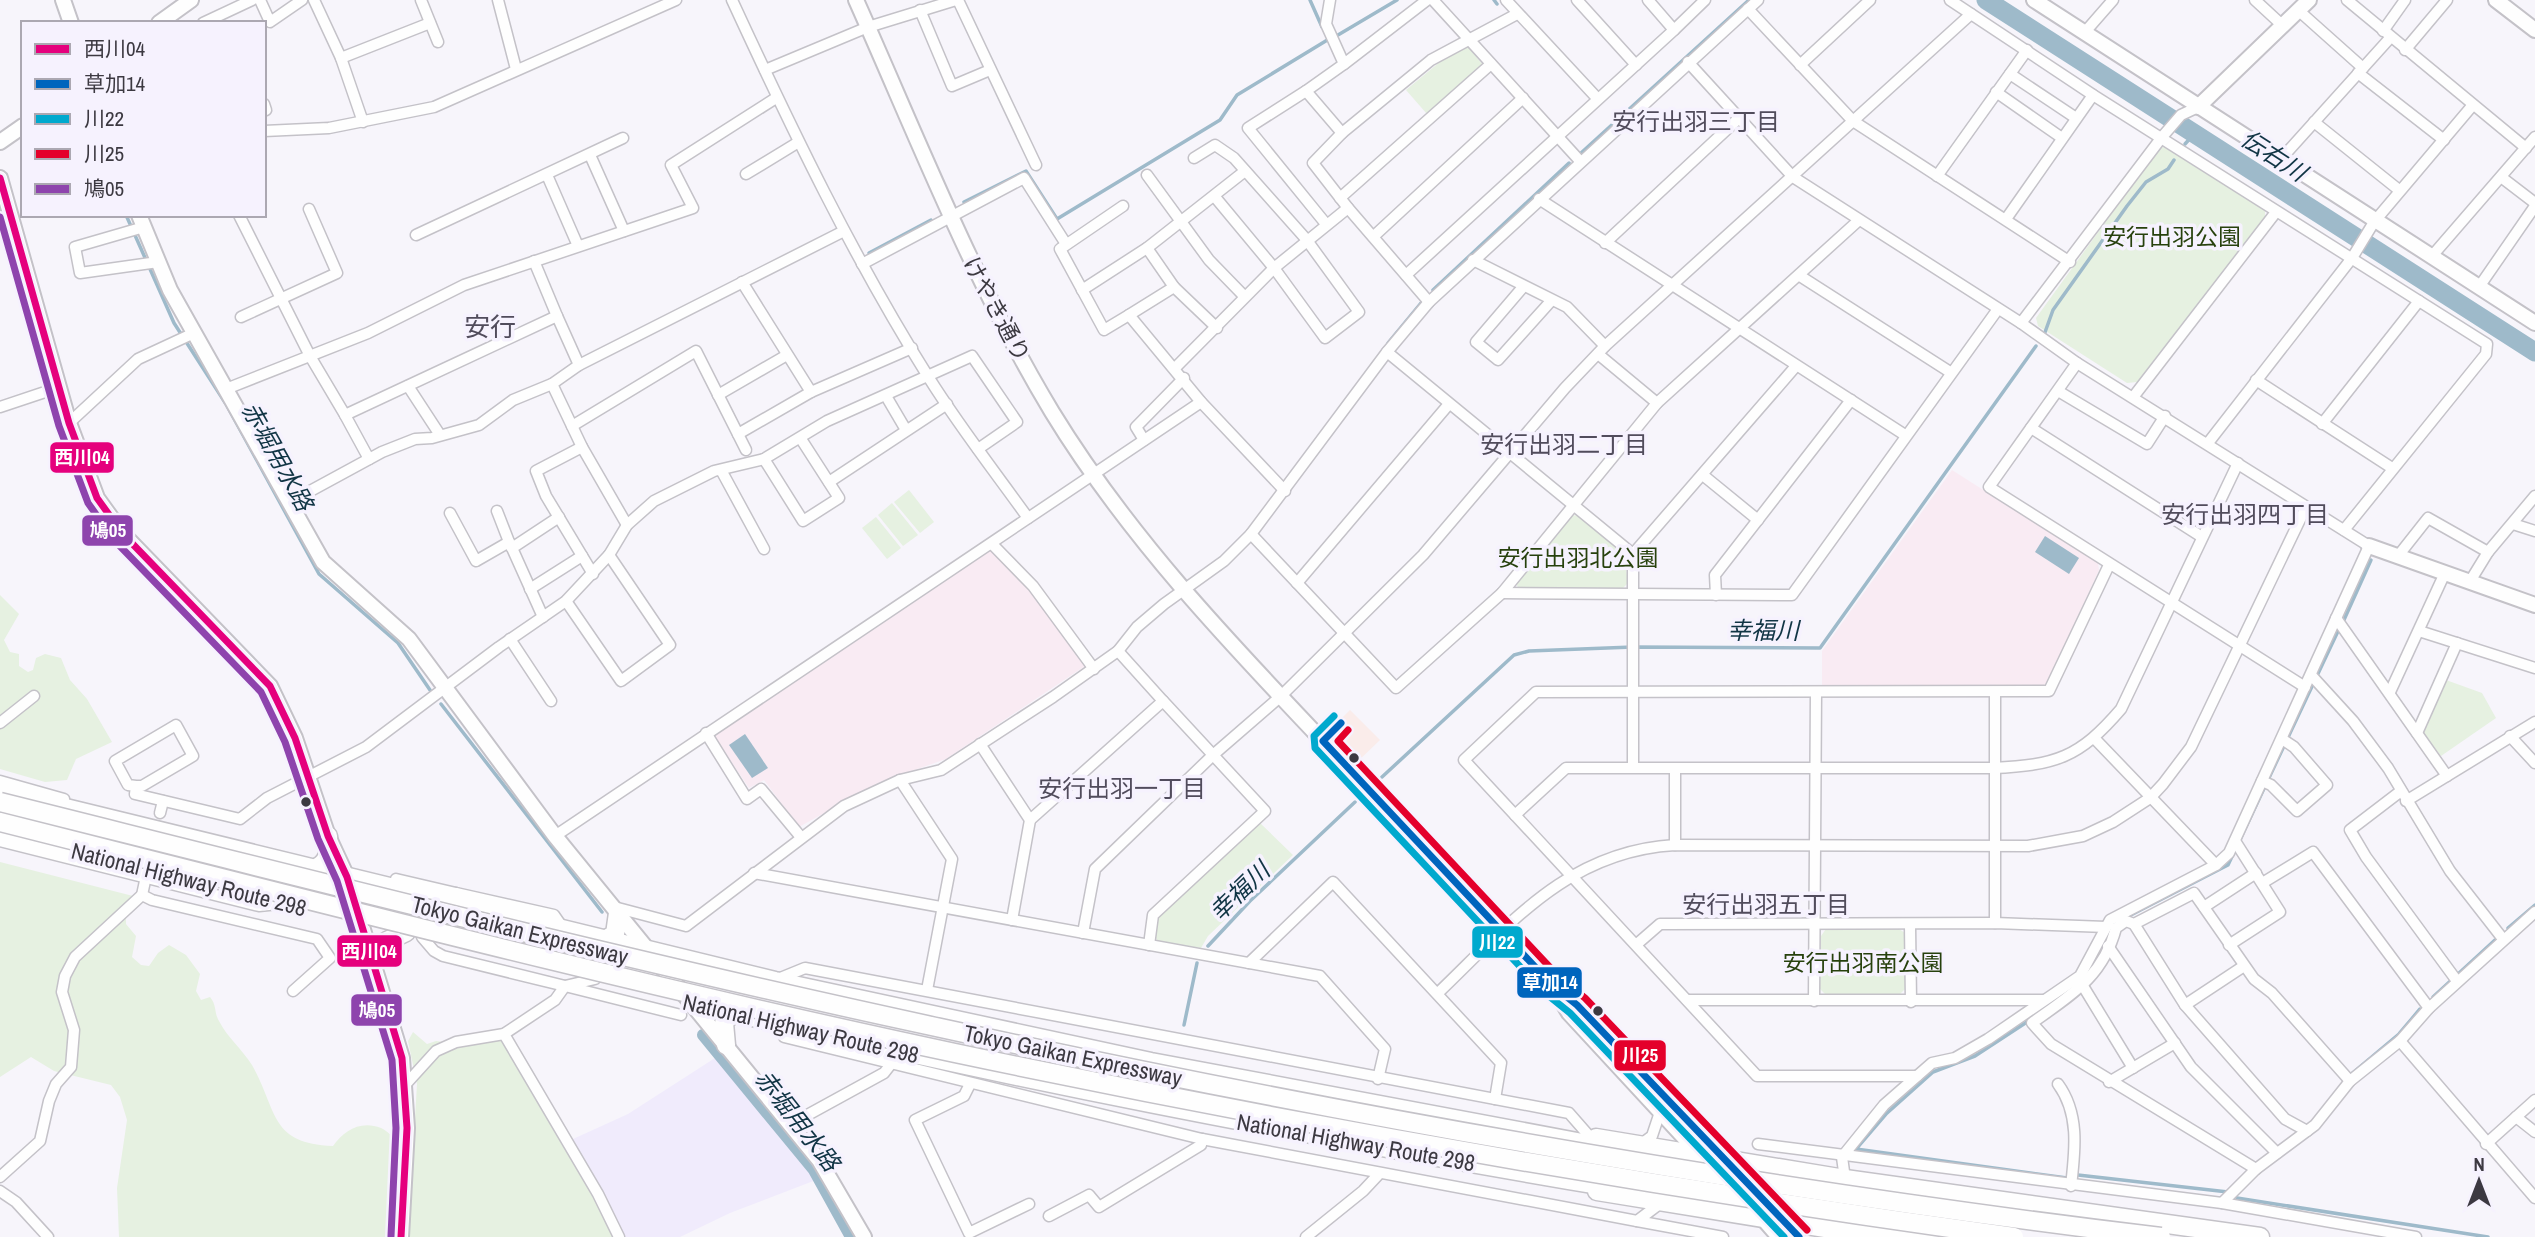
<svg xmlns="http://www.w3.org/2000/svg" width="2535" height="1237" viewBox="0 0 2535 1237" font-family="'Archivo Narrow','Noto Sans JP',sans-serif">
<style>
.built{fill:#f0ebfc}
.industrial{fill:#faecea}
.education{fill:#f9ebf3}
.green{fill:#e6f1e1}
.water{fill:#9ebaca}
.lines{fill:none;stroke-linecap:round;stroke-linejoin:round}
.stream{stroke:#9ebaca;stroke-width:3.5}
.canal{stroke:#9ebaca;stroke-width:12}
.river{stroke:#9ebaca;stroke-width:19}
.street-casing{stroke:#c4c2c8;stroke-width:13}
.secondary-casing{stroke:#c4c2c8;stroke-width:18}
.highway-casing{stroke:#c4c2c8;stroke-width:21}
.street{stroke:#fefefe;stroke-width:10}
.secondary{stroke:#fefefe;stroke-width:14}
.highway{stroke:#fefefe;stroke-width:18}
.highway-bridge-casing{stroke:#c4c2c8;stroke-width:21;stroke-linecap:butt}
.highway-bridge{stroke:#fefefe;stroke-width:18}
.bus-1-casing{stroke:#f6f2fe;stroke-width:12}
.bus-2-casing{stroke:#f6f2fe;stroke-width:12}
.bus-3-casing{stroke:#f6f2fe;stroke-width:12}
.bus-4-casing{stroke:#f6f2fe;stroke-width:12}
.bus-5-casing{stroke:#f6f2fe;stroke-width:12}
.bus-1{stroke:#e5007d;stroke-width:7}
.bus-2{stroke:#0065bd;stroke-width:7}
.bus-3{stroke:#00a9ce;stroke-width:7}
.bus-4{stroke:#e4002b;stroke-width:7}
.bus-5{stroke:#8e44ad;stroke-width:7}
.bus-dot{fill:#3c3941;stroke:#f6f2fe;stroke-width:2.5}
.labels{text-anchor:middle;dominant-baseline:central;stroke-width:7;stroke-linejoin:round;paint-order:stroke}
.park-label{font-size:23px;fill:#27410d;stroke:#f6f2fe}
.street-label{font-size:23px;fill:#3c3941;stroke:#f6f2fe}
.neighbourhood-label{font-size:24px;fill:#514c5c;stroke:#f6f2fe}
.water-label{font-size:24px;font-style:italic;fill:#113545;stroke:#f6f2fe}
.quarter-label{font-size:26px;fill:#514c5c;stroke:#f6f2fe}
.line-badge{stroke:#f6f2fe;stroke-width:2.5}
.badge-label{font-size:19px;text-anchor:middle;font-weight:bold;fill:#fff}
</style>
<rect width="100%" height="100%" fill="#f7f5fb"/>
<polygon class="built" points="715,1058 795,1149 816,1180 730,1213 680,1237 623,1237 573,1139 628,1114"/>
<polygon class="industrial" points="1350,710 1380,740 1356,763 1327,733"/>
<g class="education">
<polygon points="1952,470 2098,563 2099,570 2049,682 2040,687 1822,685 1822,651"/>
<polygon points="986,550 992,550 1028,588 1085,666 946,759 880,782 799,827 764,780 749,788 712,733"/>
</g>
<g class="green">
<polygon points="1468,47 1483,65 1427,114 1406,90 1441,61"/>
<polygon points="2169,146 2265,209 2265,218 2137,382 2127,383 2038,326 2036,318 2159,148"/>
<polygon points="909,490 934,522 920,533 894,502"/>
<polygon points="892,503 918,535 903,546 878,515"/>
<polygon points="1578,515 1624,553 1628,583 1622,589 1519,589 1515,582 1569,516"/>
<polygon points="876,517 901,548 887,559 862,528"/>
<polygon points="0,595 19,614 4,640 10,652 19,654 19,666 28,672 33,670 36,658 45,654 61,658 70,680 87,699 112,742 76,759 67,780 45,782 0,769"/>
<polygon points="2446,680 2482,693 2496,718 2441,756 2423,733"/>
<polygon points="1259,822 1293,855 1208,936 1201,948 1159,942 1154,936 1158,917"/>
<path d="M0,862l133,34 -7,8v20l10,12 -4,21 9,8 8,1 9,-13 11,-8 17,10 14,19 -4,17 5,9 9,-3c7,8 4,16 9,24 8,16 23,28 33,44 26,46 17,78 81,81 11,-15 27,-26 48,-18 7,3 10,9 18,12l-8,97h-272l-2,-49 10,-68 -7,-23 -9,-12 -57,-14 -23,-14 -31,20z"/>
<polygon points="1826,929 1899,929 1905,933 1905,989 1899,995 1826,995 1820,989 1821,936"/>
<polygon points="413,1032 427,1044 436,1041 462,1044 504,1040 622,1237 408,1237 417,1084 408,1041"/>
</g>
<g class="water">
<polygon points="2045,536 2079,558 2069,574 2035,552"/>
<polygon points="745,734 768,768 752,778 729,745"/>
</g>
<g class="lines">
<g class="stream">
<polyline points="1310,0 1322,27"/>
<polyline points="1494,0 1497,4"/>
<polyline points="1338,35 1397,0"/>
<polyline points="2185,144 2194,134"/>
<polyline points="1581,153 1749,0"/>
<polyline points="964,202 1026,171 1057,219 1220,120 1237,95 1329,39"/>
<polyline points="126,215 174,323 226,404 319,574 398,643 430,690"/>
<polyline points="869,253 931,220"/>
<polyline points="1433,290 1569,163"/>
<polyline points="2044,335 2053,310 2127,206 2146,182 2168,169 2174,160"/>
<polyline points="1388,343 1421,303"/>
<polyline points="2343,622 2371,560"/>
<polyline points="441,704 602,912"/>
<polyline points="1382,777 1514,655 1529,651 1633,647 1820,648 2036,346"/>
<polyline points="2125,918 2228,865 2339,629"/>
<polyline points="2508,928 2535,905"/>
<polyline points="1208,946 1250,901 1355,802"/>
<polyline points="2433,997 2495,940"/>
<polyline points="2030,1020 1975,1056 1933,1072 1886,1114 1856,1149 2067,1178"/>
<polyline points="1184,1025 1197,963"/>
<polyline points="2349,1076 2399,1034 2420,1009"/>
<polyline points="2078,1175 2228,1192"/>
<polyline points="2237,1198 2488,1237"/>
</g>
<polyline class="canal" points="703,1035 814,1170 851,1237"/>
<polyline class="river" points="1986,0 2535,352"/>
<defs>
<g id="street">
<polyline points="260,0 270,22 302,0"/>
<polyline points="314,0 341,58 363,122"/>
<polyline points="421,0 438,42"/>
<polyline points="498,0 516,69"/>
<path d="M732,0c60,130 121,257 197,378 30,48 66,94 99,140"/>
<polyline points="958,0 1036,165"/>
<polyline points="1330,0 1326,24 1344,64 1306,91 1342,133"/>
<polyline points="1433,0 1580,161"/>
<polyline points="1506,0 1597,98"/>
<polyline points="1577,0 1636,65"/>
<polyline points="1950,0 2093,95 2487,344 2486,354 2344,530"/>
<polyline points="2255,0 2282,25"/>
<polyline points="2347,0 2526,148"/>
<polyline points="1748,9 1853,121 2070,262"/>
<polyline points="920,10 952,86 990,70"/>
<polyline points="2298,10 2363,68"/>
<polyline points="203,23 252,0"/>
<polyline points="1674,30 1705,0"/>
<polyline points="2383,31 2405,0"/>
<polyline points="2085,32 2113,0"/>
<polyline points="2405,50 2447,0"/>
<polyline points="341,58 430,23"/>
<polyline points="1688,62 1793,177 2021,323 2077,363 2369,546 2229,853 2216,865 2110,920 2080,976 1988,1039 1955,1058 1932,1063 1884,1105 1842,1157 1845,1179"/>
<polyline points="1344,64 1427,0"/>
<polyline points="1800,65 1870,0"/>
<polyline points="765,70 868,27 956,0"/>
<polyline points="2358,73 2444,140"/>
<polyline points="2010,74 2076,118"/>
<polyline points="1306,91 1248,128 1326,224"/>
<polyline points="1996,92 2062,138"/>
<polyline points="264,104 266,110"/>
<polyline points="2314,122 2399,190"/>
<polyline points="264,131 329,128 434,107 676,0"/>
<polyline points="590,155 624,231"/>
<polyline points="1194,158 1215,145 1234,158 1306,239 1359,312 1325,338 1274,268 1215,197"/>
<polyline points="2280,160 2390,38"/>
<polyline points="746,174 797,143"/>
<polyline points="547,175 578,246"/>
<polyline points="1147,175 1209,260 1244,296"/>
<polyline points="1937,176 2027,50"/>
<polyline points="2501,177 2535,203"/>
<polyline points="1340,198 1491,64"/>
<polyline points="1539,199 1905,435"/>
<polyline points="1123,206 1060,249 1104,330 1129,315 1201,402 1285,491"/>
<polyline points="1348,208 1429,302"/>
<polyline points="239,215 310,356 345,415"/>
<polyline points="2006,219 2093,95"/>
<polyline points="144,227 75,247 80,273 158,262"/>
<polyline points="416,235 623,138"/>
<polyline points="1374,236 1523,98"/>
<polyline points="1605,243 1738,119"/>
<polyline points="1147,248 1174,287"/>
<polyline points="2432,256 2535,137"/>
<polyline points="1473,260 1567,307 1605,346"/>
<polyline points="534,261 557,316"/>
<polyline points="862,264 1024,178 1066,244"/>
<polyline points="1406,275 1674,30 1648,0"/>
<polyline points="1800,276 1950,372"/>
<polyline points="742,282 811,392"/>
<polyline points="1523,287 1476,342 1498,360 1551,301"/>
<polyline points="2479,287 2535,206"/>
<polyline points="1082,290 1147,248 1245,171"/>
<polyline points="1129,315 1174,287 1217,328"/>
<polyline points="241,317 337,273 309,209"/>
<polyline points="2021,323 2162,137 2181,115 2198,107"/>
<polyline points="1387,352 1633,554 1633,767"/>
<polyline points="1598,354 1657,403"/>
<polyline points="2077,363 1989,487 2305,687"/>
<polyline points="1175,368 1274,268 1348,208 1313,163 1342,133 1431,60 1517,14"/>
<polyline points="2256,380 2392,468"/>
<polyline points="552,384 582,447 627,525"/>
<polyline points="408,386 440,435"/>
<polyline points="226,389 368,333 464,285 693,208 671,165 776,98"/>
<polyline points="2058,391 2147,444 2165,416"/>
<polyline points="718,395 787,355"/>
<polyline points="886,396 906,430"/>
<polyline points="2134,396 2276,212"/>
<polyline points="0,407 60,387"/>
<polyline points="69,423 138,359 194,333"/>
<polyline points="2322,424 2419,301"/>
<polyline points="572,426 696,351 746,450"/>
<polyline points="2031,428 2202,537"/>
<polyline points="738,434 811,392 912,348"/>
<polyline points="1144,440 1136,427 1184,378"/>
<polyline points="2208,443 2352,258 2374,222 2472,106"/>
<polyline points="582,447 536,471 546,496 593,574"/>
<polyline points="369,459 345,415 557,316 579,365"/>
<polyline points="764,459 803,521 839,498 801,439"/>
<polyline points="721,470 764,549"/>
<polyline points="1704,476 1758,520"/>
<polyline points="829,482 947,404"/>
<polyline points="290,502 382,452 415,439 432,438 479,425 513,400 552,384 579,365 844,231"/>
<polyline points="497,511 511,547"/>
<polyline points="450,513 476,561 509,542"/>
<polyline points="2513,524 2535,531"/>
<polyline points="1251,534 1396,688 1502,593 1657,403 1858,221"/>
<polyline points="992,544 1033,586 1094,669"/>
<polyline points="1633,554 1796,366"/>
<polyline points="2398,556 2428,518 2488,552"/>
<polyline points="1297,583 1449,404"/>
<polyline points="2469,583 2488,552 2535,496"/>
<polyline points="530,589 582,556"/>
<polyline points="1502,593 1792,595 1998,309"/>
<polyline points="1716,595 1715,575 1851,400"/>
<polyline points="566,601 621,681 670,645 609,555"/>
<polyline points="543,617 512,548 559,517"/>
<polyline points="2336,618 2447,776"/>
<polyline points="2419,631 2535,668"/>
<polyline points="510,639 551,701"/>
<polyline points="1118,651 1163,701"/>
<polyline points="2311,675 2353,721 2388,768 2450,871 2503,939"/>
<polyline points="2390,692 2444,575"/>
<polyline points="1995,693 1995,923"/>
<polyline points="0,723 34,696"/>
<polyline points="706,733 747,799 761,789 800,836"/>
<polyline points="2417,733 2457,643"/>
<polyline points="2510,736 2535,763"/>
<polyline points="2095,739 2216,865"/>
<polyline points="980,744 1030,820 1012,920"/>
<polyline points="1675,769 1675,845"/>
<polyline points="0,781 64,799"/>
<polyline points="2262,781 2271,785 2297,811 2327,785 2294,747 2282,739"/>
<polyline points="136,786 142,786 193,756 176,725 115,761 128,785 136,786 135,794 240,819 267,798 366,747 499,647 566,601 609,555 627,525 654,501 714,471 764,459 827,421 972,356 1017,422 978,449"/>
<polyline points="2401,791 2350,830 2366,857 2457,981"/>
<polyline points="2406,801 2535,722"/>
<polyline points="160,813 163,801"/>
<path d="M1515,815l51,-47h427c63,-3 86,-10 128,-59l117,-246"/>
<polyline points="1030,820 1163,701 1265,811 1153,915 1149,945"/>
<polyline points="555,836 1201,402"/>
<polyline points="0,841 259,906 288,903"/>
<polyline points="754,873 1320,976 1385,1049 1378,1079"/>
<polyline points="396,879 456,893"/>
<polyline points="145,881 142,895 152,900 317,939 330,958 293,991"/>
<polyline points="2264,882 2313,852 2429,1008"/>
<polyline points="445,899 456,893 554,915 563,928"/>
<polyline points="614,907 686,926 844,806 900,780"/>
<polyline points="2204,907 2256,873"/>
<polyline points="2134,924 2185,1005 2285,1119 2307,1131"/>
<polyline points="1910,925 1911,1002"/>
<polyline points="1083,933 1095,869 1213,755 1281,696 1423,555 1565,388 1605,346 1971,14"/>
<polyline points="422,937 434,951 443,956 565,986 595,979"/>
<polyline points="1637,944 1660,924 1995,923 2106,927"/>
<polyline points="2229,945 2280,912 2235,841"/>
<polyline points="2108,946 2191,1067 2277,1153"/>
<polyline points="1249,963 1333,882 1501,1063 1495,1099"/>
<polyline points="778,979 805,968 1569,1113 1590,1137"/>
<polyline points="2083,986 2133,1068"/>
<polyline points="927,990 952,859 900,780 941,770 1053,697 1118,651 1137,627 1164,604 1224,561 1251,534 1387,352 1429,302 1758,0"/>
<path d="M1438,993c72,-69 130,-142 237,-148l353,1 55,-10 30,-14 37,-24 13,-14 28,-37 115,-240"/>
<polyline points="1687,1000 2043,1000"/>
<polyline points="1814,1001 1816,692"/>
<polyline points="2185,1005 2244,966"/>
<polyline points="778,1024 784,1037 1202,1139 1637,1221 1662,1202"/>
<polyline points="504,1034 598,1194 619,1237"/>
<polyline points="2400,1041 2535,1198"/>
<polyline points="1917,1076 1757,1076 1464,760 1536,692 2049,691 2109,565"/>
<polyline points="2109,1082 2175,1043"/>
<polyline points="406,1084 436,1051 456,1042 504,1034 555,1000 565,986 681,1015"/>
<polyline points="970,1084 964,1096 915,1120 969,1233 1029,1204"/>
<path d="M2058,1084c22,30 17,67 13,102"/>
<polyline points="2516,1117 2535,1132"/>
<polyline points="791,1124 884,1073 891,1064"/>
<polyline points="1758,1144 2222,1203 2416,1237"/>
<polyline points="2486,1144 2535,1100"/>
<polyline points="1640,1145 1652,1136 1660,1112"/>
<path d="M2256,1169l-205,-125 -19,-21c39,-28 71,-46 84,-95l10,-7 8,3 60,-31 60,86 18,14 78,88"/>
<polyline points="0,1177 40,1141 49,1101 56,1084 71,1067 74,1030 62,992 65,976 75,957 142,895"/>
<polyline points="0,1191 16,1202 48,1237"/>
<polyline points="2222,1203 2256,1169 2315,1125 2350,1081 2400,1041 2429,1008 2535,912"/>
<polyline points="1049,1216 1089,1195 1099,1207 1201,1145 1202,1139"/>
<polyline points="1637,1221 1723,1237"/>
<polyline points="1306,1237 1363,1191 1378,1175"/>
</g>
<g id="secondary">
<polyline points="63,0 71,23"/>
<path d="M856,0c62,139 117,281 196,412 83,136 197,251 306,366 122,129 244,256 366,384"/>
<polyline points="2034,0 2535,323"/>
<polyline points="2496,0 2535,30"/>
<polyline points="159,23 191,0"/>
<polyline points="2198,107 2309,0"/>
<polyline points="0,142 23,126"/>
<polyline points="0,178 69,423 97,498 123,534 270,686 295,738 328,836 347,877 402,1058 407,1128 401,1237"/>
<polyline points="139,215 170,290 323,562 409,639 555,836 819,1160 864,1237"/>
<polyline points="2369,546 2535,605"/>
<polyline points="1557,993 1569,1013 1703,1158"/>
<polyline points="1759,1214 1779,1237"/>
</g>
<g id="highway">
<polyline points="0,792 775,981 1151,1062 1609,1148"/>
<polyline points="0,832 164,872"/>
<path d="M314,869c16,-7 15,-17 14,-33"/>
<polyline points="603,941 615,934 618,913"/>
<polyline points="373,967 387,941 406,932"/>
<path d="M694,1003c303,74 609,132 916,184"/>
<polyline points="726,1045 724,1023 732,1013"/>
<polyline points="1596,1138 1845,1179 2260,1237"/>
<polyline points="1597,1191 1880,1237"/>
<polyline points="1873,1227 1948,1237"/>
</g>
</defs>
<use href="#street" class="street-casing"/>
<use href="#secondary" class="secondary-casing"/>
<use href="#highway" class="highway-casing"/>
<use href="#street" class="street"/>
<use href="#secondary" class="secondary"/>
<use href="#highway" class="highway"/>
<defs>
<g id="highway-bridge">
<path d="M0,802c308,77 616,156 927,223 407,89 819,162 1234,212"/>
<path d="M0,822c317,80 635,163 955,231 351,74 704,135 1059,184"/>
</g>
</defs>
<use href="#highway-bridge" class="highway-bridge-casing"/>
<use href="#highway-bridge" class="highway-bridge"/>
<defs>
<polyline id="bus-1" points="0,178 69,423 97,498 123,534 270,686 295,738 328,836 347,877 402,1058 407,1128 401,1237"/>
<polyline id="bus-2" points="1341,723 1323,741 1552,985 1577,1005 1799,1237"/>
<polyline id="bus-3" points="1334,716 1314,736 1315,748 1544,992 1570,1013 1784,1237"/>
<polyline id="bus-4" points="1348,730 1338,741 1559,977 1585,998 1807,1230"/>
<polyline id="bus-5" points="0,217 59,426 88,503 115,541 261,692 285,742 318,839 337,881 392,1060 396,1128 391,1236"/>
</defs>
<use href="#bus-1" class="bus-1-casing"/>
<use href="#bus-2" class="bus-2-casing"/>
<use href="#bus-3" class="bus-3-casing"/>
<use href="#bus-4" class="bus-4-casing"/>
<use href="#bus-5" class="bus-5-casing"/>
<use href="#bus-1" class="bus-1"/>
<use href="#bus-2" class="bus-2"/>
<use href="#bus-3" class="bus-3"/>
<use href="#bus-4" class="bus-4"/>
<use href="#bus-5" class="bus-5"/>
</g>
<g class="bus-dot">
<circle cx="1354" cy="758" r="6"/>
<circle cx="306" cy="802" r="6"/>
<circle cx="1598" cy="1011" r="6"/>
</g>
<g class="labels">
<g class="park-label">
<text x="2172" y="236">安行出羽公園</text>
<text x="1578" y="557">安行出羽北公園</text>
<text x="1863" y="962">安行出羽南公園</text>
</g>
<g class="street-label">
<text transform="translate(997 309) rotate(62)">けやき通り</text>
<text transform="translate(189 879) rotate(14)">National Highway Route 298</text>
<text transform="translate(520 930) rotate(14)">Tokyo Gaikan Expressway</text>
<text transform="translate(801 1028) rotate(13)">National Highway Route 298</text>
<text transform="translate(1073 1055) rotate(12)">Tokyo Gaikan Expressway</text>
<text transform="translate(1356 1142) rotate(10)">National Highway Route 298</text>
</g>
<g class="neighbourhood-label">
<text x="1696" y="121">安行出羽三丁目</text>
<text x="1564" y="444">安行出羽二丁目</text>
<text x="2245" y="514">安行出羽四丁目</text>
<text x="1122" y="788">安行出羽一丁目</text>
<text x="1766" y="904">安行出羽五丁目</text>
</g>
<g class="water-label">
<text transform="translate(2274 155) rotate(33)">伝右川</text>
<text transform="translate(278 456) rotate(61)">赤堀用水路</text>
<text x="1763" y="630">幸福川</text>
<text transform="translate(1239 891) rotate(-44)">幸福川</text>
<text transform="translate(798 1120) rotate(52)">赤堀用水路</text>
</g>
<g class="quarter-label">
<text x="490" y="326">安行</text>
</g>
</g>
<g class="line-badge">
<rect x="49" y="441" width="66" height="33" rx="7" fill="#e5007d"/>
<rect x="81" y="514" width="53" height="33" rx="7" fill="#8e44ad"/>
<rect x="1471" y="925" width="53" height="34" rx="7" fill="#00a9ce"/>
<rect x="336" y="934" width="67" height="34" rx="7" fill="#e5007d"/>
<rect x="1516" y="966" width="67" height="33" rx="7" fill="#0065bd"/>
<rect x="350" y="993" width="53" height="34" rx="7" fill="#8e44ad"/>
<rect x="1613" y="1039" width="54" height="33" rx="7" fill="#e4002b"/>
</g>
<g class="badge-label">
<text x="82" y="464">西川04</text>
<text x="108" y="537">鳩05</text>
<text x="1497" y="949">川22</text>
<text x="369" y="958">西川04</text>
<text x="1550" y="989">草加14</text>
<text x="377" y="1017">鳩05</text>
<text x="1640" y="1062">川25</text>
</g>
<rect x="21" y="21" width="245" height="196" fill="#f6f2fe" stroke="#aca8b2" stroke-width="2"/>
<rect x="35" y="44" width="35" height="10" fill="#e5007d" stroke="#aca8b2" stroke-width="2"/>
<text x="84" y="56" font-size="21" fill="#3c3941">西川04</text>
<rect x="35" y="79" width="35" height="10" fill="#0065bd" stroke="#aca8b2" stroke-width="2"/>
<text x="84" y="91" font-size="21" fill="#3c3941">草加14</text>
<rect x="35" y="114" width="35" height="10" fill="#00a9ce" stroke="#aca8b2" stroke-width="2"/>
<text x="84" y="126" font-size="21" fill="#3c3941">川22</text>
<rect x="35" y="149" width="35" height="10" fill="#e4002b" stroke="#aca8b2" stroke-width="2"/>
<text x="84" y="161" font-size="21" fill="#3c3941">川25</text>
<rect x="35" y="184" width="35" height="10" fill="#8e44ad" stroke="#aca8b2" stroke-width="2"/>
<text x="84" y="196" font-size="21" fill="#3c3941">鳩05</text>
<g transform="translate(2479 1181)" stroke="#f6f2fe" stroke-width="5" paint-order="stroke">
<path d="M0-5L12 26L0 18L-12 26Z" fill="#3c3941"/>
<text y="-10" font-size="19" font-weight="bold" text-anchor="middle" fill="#3c3941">N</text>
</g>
</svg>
